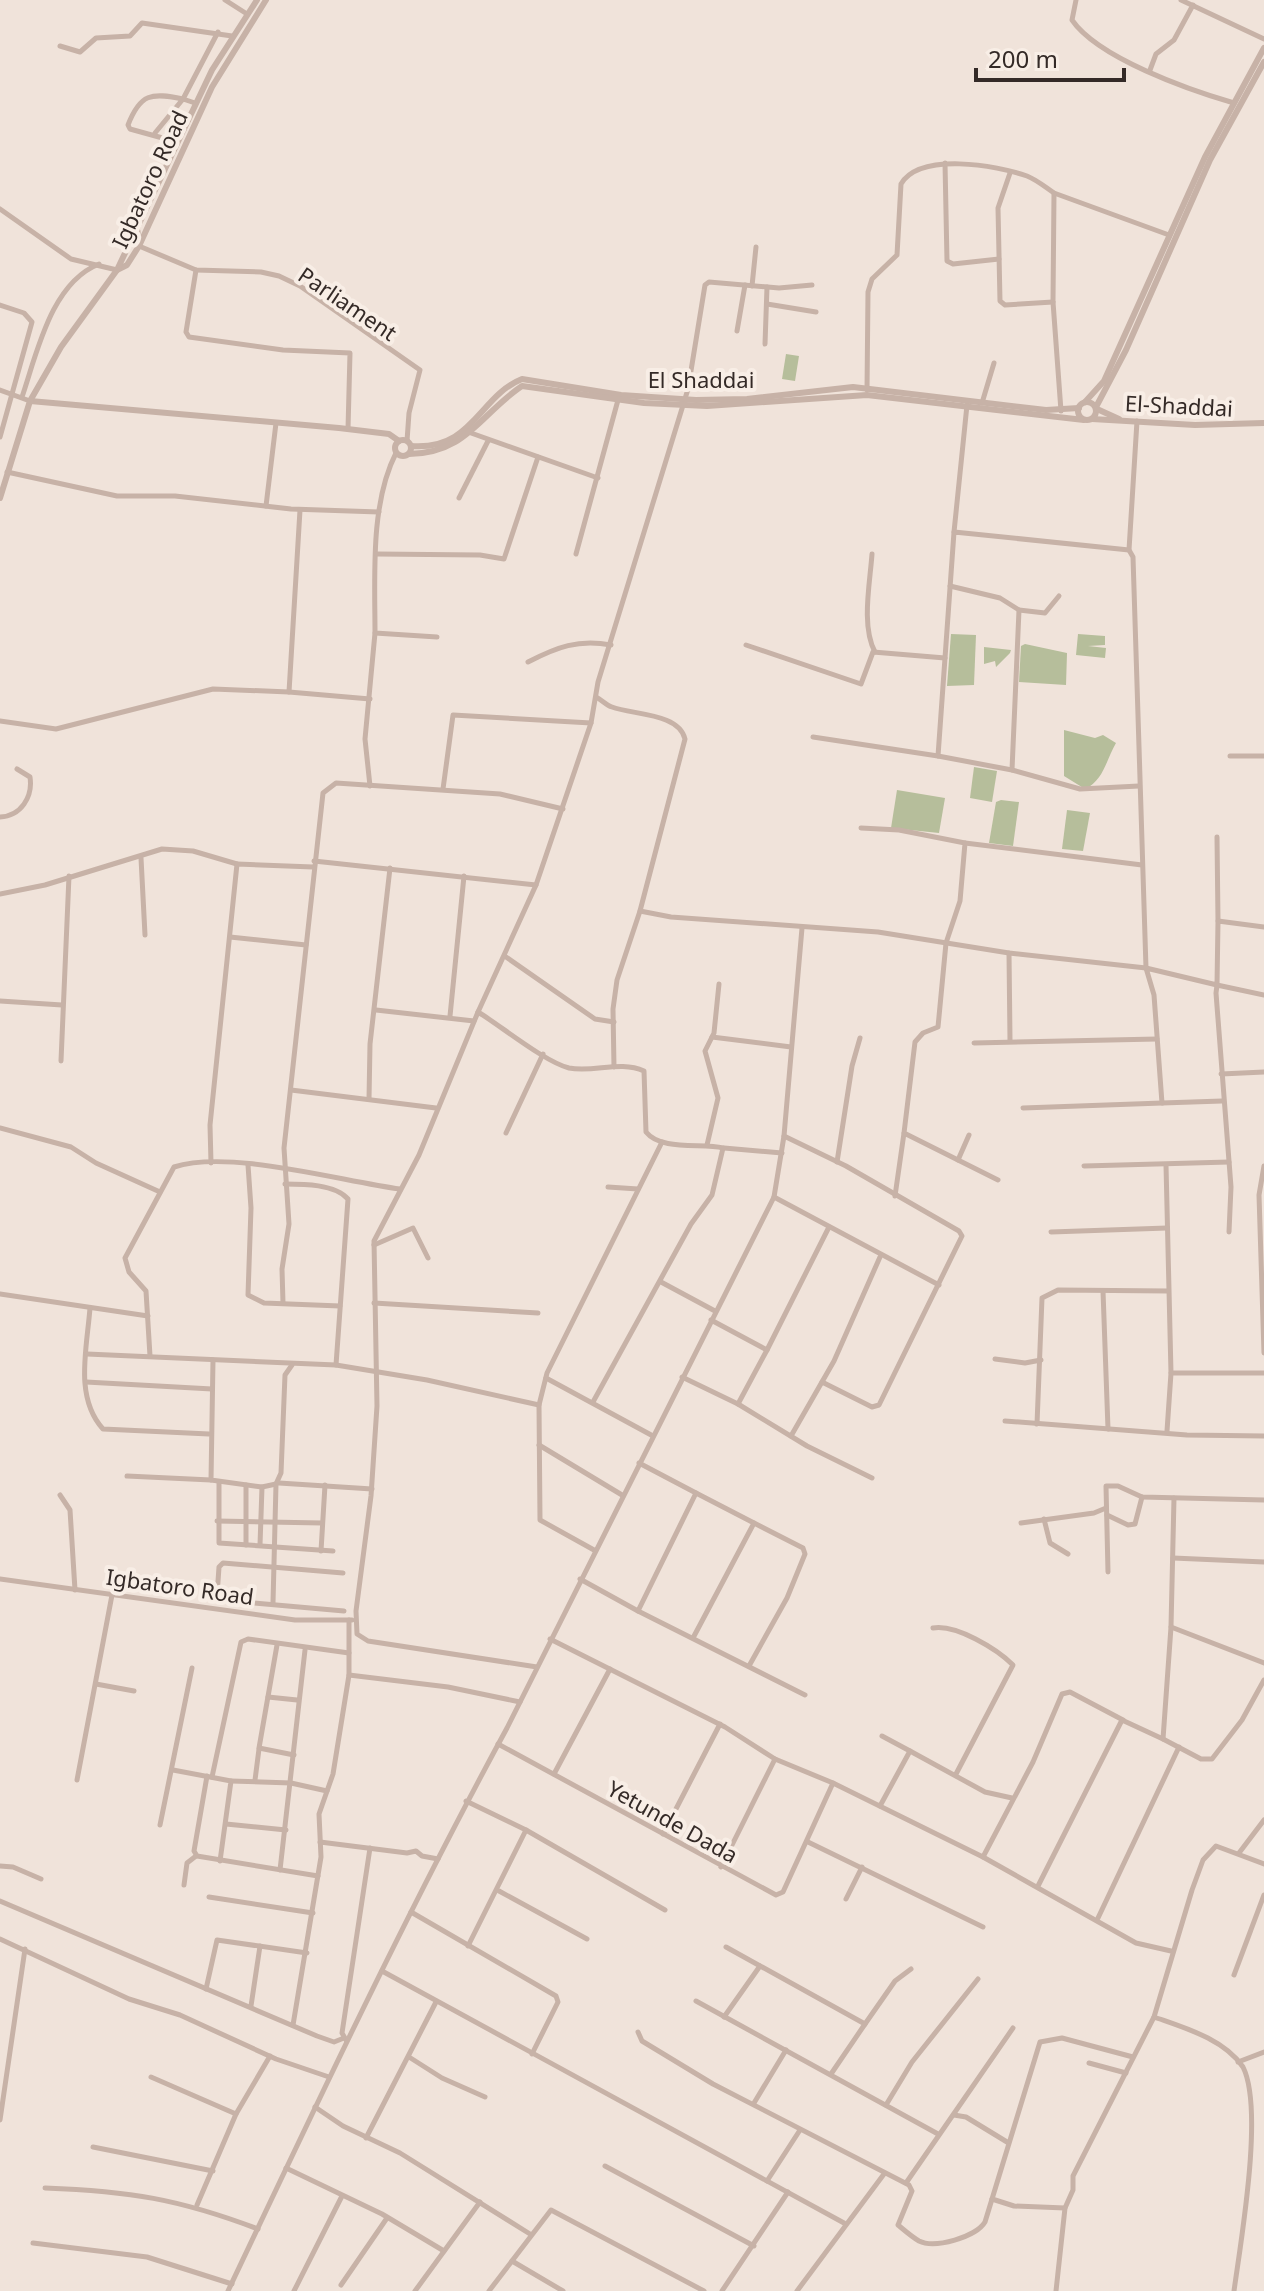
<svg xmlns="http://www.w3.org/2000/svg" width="1264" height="2291" viewBox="0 0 1264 2291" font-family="'Noto Sans',sans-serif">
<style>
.green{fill:#b6be9b}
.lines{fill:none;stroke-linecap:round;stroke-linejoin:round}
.minor{stroke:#c7b2a7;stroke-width:5}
.tertiary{stroke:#c7b2a7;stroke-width:6}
.labels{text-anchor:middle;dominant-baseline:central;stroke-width:8;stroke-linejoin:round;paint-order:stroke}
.street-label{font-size:22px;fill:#342a27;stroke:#f8eee6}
</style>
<rect width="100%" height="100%" fill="#f0e3da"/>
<g class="green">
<polygon points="786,354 799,356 795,381 782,379"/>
<polygon points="951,634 976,635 974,685 947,686"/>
<polygon points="1078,634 1105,636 1105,645 1088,646 1106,648 1105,658 1076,655"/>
<polygon points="1025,644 1067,653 1066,685 1019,682 1021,646"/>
<polygon points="984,647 1011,650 1010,653 996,667 995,661 984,664"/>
<path d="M1064,730l31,8 8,-3 13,8c-10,17 -12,37 -31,46l-21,-13z"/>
<polygon points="974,767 997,771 992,802 970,798"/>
<polygon points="897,790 945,798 939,833 891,828"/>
<polygon points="1001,800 1019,802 1013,846 989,843 996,802"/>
<polygon points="1067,810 1090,813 1083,851 1062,849"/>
</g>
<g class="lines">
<g class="minor">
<polyline points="225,0 247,14"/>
<path d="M1076,0l-4,20c26,38 117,70 162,83"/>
<polyline points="1181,0 1264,39"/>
<polyline points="60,46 80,52 96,38 130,36 142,23 232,36"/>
<polyline points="1150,70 1156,54 1174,40 1193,5"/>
<polyline points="195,103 183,99 218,32"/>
<path d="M155,133l28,-34c-32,-7 -43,-5 -55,26l2,4 47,13"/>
<polyline points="945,163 947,261 953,264 999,259"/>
<polyline points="1010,173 998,208 1000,301 1005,305 1053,302"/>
<polyline points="1054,193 1169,235"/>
<polyline points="0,209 71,259 117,270"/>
<polyline points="138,231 139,246 196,270 261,272 279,276 300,286 420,370 409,413 407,441"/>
<polyline points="196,270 186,332 189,337 283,350 350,353 348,429"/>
<polyline points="752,286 756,247"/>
<polyline points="767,304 816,312"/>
<polyline points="0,305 24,313 32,322 0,437"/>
<polyline points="737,331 745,285"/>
<polyline points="765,344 767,287"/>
<polyline points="0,390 30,401"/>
<path d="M867,390l1,-98 4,-13 25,-24 4,-71c19,-32 95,-19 126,-8 10,4 18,11 27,17l-1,109 8,109"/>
<path d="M22,397c15,-44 29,-114 77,-133"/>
<polyline points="982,403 994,363"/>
<polyline points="471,433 598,478"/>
<path d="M396,453c-26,51 -21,124 -21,180l62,4"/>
<polyline points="7,472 117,496 175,496 291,509 379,512"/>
<polyline points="459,498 488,441"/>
<polyline points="266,506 276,423"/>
<polyline points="954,532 967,405"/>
<polyline points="1129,550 954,532 938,756 1012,770 1080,789 1139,786"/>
<polyline points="377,554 480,555 504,559 538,457"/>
<polyline points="576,554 618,400"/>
<path d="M872,554c-2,29 -11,72 3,98"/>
<polyline points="950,586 1000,598 1019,610 1012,770"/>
<polyline points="1019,610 1045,613 1059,596"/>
<polyline points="746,645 861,684 873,652 945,658"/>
<path d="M528,662c29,-15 50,-23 83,-17"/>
<polyline points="289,692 370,699"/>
<path d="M596,697c6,3 10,8 16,10 21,8 67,6 73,32l-45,172 -23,69 -4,29 1,58"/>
<polyline points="0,721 56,729 213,689 289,692 300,510"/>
<polyline points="813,737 938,756"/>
<polyline points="1230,756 1264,756"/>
<polyline points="370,786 365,739 375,633"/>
<polyline points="443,789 453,715 591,723"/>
<path d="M0,817c21,-1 33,-20 30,-40l-13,-8"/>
<polyline points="861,828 899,830 965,843 960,901 946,943 938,1027 923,1033 915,1042 904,1133 998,1180"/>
<polyline points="1217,837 1218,921"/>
<polyline points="965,843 1142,865"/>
<polyline points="141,858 145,935"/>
<polyline points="314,861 536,885"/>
<polyline points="0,894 45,885 162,849 193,851 237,864"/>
<polyline points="640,911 671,917 878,932 1009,953 1146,968 1133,557 1129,550 1137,421"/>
<polyline points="230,937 306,945"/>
<polyline points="1009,953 1010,1040"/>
<polyline points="506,957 595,1019 614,1022"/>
<polyline points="0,1001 62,1005"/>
<polyline points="376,1010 474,1021"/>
<path d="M478,1012c23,14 67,50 91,56 25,5 51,-8 75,3l2,61c15,19 55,11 77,16l-11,47 -21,29 -98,178"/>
<polyline points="450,1016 464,876"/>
<polyline points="712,1037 791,1047"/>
<polyline points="974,1043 1157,1039"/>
<polyline points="61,1061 69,876"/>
<polyline points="1221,1074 1264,1072"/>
<polyline points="291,1090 436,1108"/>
<polyline points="369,1099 370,1044 390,868"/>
<polyline points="1222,1101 1162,1103 1154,995 1146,968 1217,985 1218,921 1264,927"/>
<polyline points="1023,1108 1162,1103"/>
<polyline points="0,1128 71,1147 96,1163 160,1192"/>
<polyline points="506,1133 543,1054"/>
<polyline points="784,1136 846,1166 959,1231 962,1236 879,1405 872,1407 822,1382"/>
<polyline points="707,1145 718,1098 705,1051 714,1033 719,984"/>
<polyline points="724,1148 782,1153"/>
<polyline points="958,1160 969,1135"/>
<polyline points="837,1162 852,1066 860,1038"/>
<polyline points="211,1163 210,1125 237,864 313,867"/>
<polyline points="248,1165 251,1208 248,1295 264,1303 340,1306"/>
<polyline points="1166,1165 1171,1373"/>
<polyline points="1084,1166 1229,1162"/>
<polyline points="1264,1166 1259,1195 1264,1353"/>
<path d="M285,1184c18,0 50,0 63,15l-12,166"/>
<polyline points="608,1187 638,1189"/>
<polyline points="895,1196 904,1133"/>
<polyline points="774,1197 939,1285"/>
<polyline points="1051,1232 1167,1228"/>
<polyline points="1229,1232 1231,1187 1216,993 1217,985 1264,995"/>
<polyline points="374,1245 413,1228 428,1258"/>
<polyline points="661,1282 715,1311"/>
<polyline points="1103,1291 1108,1429"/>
<polyline points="0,1294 148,1316"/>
<polyline points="283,1303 282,1269 289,1224 284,1148 323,793 336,783 500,794 563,809"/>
<polyline points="374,1303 538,1313"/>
<path d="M90,1308c-3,40 -16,89 13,121l106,5"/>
<polyline points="711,1320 767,1350 829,1227"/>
<polyline points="87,1354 336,1365 427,1380 539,1405"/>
<path d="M150,1356l-4,-65 -17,-19 -4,-14 49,-91c56,-18 166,14 226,22"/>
<polyline points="995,1359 1025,1363 1041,1360"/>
<polyline points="213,1360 211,1480 262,1487 276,1484"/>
<polyline points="682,1377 738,1404 767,1350"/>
<polyline points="546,1378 653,1436"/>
<polyline points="86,1382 212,1389"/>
<polyline points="738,1404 807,1446 872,1478"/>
<polyline points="1005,1421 1187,1435 1264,1436"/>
<polyline points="1037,1424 1042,1298 1058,1290 1168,1291"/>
<polyline points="1167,1431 1171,1373 1264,1373"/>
<polyline points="791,1436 834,1361 880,1257"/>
<polyline points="539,1445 622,1495"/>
<polyline points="127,1476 211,1480"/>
<polyline points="219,1483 219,1543 333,1551"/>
<polyline points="279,1483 372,1489"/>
<polyline points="246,1485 246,1545"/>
<polyline points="60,1495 70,1510 75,1590"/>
<polyline points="1107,1515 1128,1525 1135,1524 1142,1497"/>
<polyline points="1044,1519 1050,1543 1068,1554"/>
<polyline points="217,1521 322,1523"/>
<polyline points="1021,1523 1094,1513 1106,1508"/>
<polyline points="260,1545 262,1487"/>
<polyline points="594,1550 540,1520 539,1405 547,1373 662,1142"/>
<polyline points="321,1551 325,1485"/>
<polyline points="1173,1558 1264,1562"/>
<polyline points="1108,1572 1106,1486 1118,1486 1142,1497 1264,1500"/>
<polyline points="343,1573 223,1563 219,1567 217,1596 220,1600 344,1611"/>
<polyline points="0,1579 295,1620 352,1620"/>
<polyline points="580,1579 638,1611 696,1493 639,1463"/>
<polyline points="273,1603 276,1484 281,1473 285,1375 292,1365"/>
<polyline points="638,1611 805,1695"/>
<polyline points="1171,1627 1174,1498"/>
<path d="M933,1628c23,-4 64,21 80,37l-57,109"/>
<polyline points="693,1638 754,1523 696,1493"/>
<polyline points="550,1639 725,1727 775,1759 833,1783 983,1857 1136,1943 1171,1951"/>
<polyline points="277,1645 259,1748 294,1755"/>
<polyline points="749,1666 787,1598 805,1554 803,1548 754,1523"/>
<polyline points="537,1667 368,1641 357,1634 356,1611 371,1496 377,1406 374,1241 419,1155 478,1012 536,885 591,723 598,682 688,389 705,285 709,282 779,288 812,285"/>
<polyline points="349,1675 448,1687 520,1702"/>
<polyline points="96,1684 134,1691"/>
<polyline points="268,1697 297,1700"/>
<polyline points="882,1736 910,1751"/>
<polyline points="1163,1739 1201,1759 1212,1759 1242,1720 1264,1680"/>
<polyline points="498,1744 776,1895 783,1892 833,1783"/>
<polyline points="173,1770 231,1781 220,1861"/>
<polyline points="554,1774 610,1669"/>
<polyline points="207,1776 194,1851 197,1856 318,1876"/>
<polyline points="212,1777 241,1642 248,1639 349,1653"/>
<polyline points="77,1780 112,1595"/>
<polyline points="255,1780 259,1749"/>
<polyline points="231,1781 291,1783 327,1791"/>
<polyline points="466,1801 526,1830 665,1910"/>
<polyline points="880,1806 910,1751 985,1792 1012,1798"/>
<polyline points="226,1824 286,1830"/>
<polyline points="160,1825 192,1668"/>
<polyline points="663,1834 720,1724"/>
<polyline points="320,1842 407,1853 416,1851 422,1856 438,1859"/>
<polyline points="808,1842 983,1927"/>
<polyline points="1239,1853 1264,1820"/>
<polyline points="983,1857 1033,1762 1062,1694 1070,1692 1123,1720"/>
<polyline points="0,1866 13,1867 41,1879"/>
<polyline points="721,1867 775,1759"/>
<polyline points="280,1870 305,1650"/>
<polyline points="184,1885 187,1863 196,1856"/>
<polyline points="1038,1886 1122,1720 1163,1739 1171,1627 1264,1663"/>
<polyline points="499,1891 587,1939"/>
<polyline points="209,1897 313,1913"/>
<polyline points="846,1899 862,1867"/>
<polyline points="0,1901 317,2036 334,2042 344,2038"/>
<polyline points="411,1912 556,1996 558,2002 532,2054"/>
<polyline points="1098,1918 1179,1747"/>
<polyline points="0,1939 129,1999 180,2015 276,2059 329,2077"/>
<polyline points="468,1946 526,1830"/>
<polyline points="726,1947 865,2024 831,2074"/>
<polyline points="382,1971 844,2223"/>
<polyline points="1234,1975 1264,1895"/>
<polyline points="206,1989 217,1940 307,1953"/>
<polyline points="696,2001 938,2134"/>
<polyline points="251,2006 260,1946"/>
<polyline points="724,2017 760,1966"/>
<path d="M1154,2017c31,11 70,22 89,50 21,42 -2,173 -9,224"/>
<polyline points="865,2024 895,1981 911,1969"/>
<polyline points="293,2025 321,1857 319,1814 333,1774 349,1675 349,1620"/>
<path d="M638,2032l4,9 71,43 196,101 3,6 -14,34c6,5 14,12 21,16 16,8 57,-4 66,-19l55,-180 22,-4 71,19"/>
<polyline points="346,2040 342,2033 370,1848"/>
<polyline points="409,2057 442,2078 485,2097"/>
<polyline points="1238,2062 1264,2052"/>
<polyline points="1089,2063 1126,2073"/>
<polyline points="151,2077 236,2114 270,2056"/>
<polyline points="754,2103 786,2050"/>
<polyline points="886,2105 912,2062 978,1979"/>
<polyline points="315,2107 343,2126 400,2153 530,2234"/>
<polyline points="954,2115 966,2117 1007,2142"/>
<polyline points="0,2120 25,1949"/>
<polyline points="366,2138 436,2002"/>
<polyline points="93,2147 213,2171"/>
<polyline points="605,2166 754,2246"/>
<polyline points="286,2168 382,2214 444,2251"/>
<polyline points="767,2181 800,2130"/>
<polyline points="906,2183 1013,2028"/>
<path d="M45,2188c84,3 134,11 213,41"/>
<polyline points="992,2199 1014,2206 1065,2208"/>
<polyline points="197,2205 236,2114"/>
<polyline points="33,2243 147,2257 232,2284"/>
<polyline points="512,2261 563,2291"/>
<polyline points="341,2285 387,2218"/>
<path d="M228,2291c90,-190 179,-379 279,-563l267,-531 10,-61 18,-208"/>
<polyline points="294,2291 342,2196"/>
<polyline points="415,2291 480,2202"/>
<polyline points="489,2291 551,2210 704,2291"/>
<polyline points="722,2291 788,2192"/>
<polyline points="797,2291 884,2174"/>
<polyline points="1056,2291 1065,2208 1073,2190 1073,2176 1154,2017 1192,1890 1203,1860 1216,1846 1264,1864"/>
</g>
<g class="tertiary">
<polyline points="117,270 127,265 139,246 212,87 266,0"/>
<polyline points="30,401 339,428 389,434 399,441"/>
<circle cx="1087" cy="411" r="9"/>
<polyline points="1085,402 1104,381 1205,157 1264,48"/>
<polyline points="1096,407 1126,350 1210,160 1264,62"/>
<polyline points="1097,409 1119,419"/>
<polyline points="1092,419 1195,425 1264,423"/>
<circle cx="403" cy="448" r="8"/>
<path d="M411,446c62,5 68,-50 111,-67l99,16 75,5 51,-1 106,-12 193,23 33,-2"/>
<path d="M409,454c58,-1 71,-40 113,-68l122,17 63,3 160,-11 217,25"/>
<polyline points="0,498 30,401 61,347 117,270 212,70 257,0"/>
</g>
</g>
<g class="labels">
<g class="street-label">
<text transform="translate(149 179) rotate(-65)">Igbatoro Road</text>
<text transform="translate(348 303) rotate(34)">Parliament</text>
<text x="701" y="379">El Shaddai</text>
<text transform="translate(1179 405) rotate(3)">El-Shaddai</text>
<text transform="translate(180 1586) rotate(8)">Igbatoro Road</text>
<text transform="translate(673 1821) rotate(29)">Yetunde Dada</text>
</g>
</g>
<path d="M976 68v12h148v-12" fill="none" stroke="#342a27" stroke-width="4"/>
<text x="988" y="68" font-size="24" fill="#342a27" stroke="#f8eee6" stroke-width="6" paint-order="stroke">200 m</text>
</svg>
